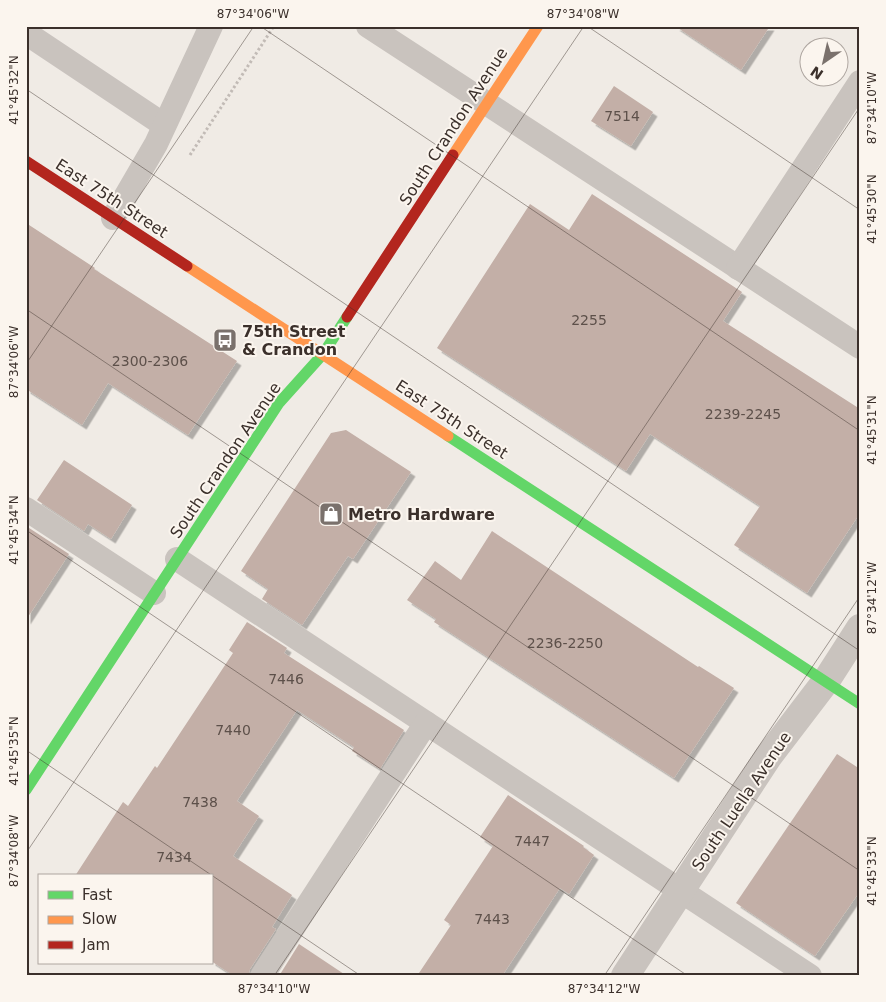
<svg xmlns="http://www.w3.org/2000/svg" width="886" height="1002" viewBox="0 0 886 1002" font-family="'DejaVu Sans',sans-serif">
<defs>
<filter id="shadow"><feDropShadow dx="4.5" dy="4.5" stdDeviation="0" flood-color="#0004"/></filter>
</defs>
<rect width="100%" height="100%" fill="#f0ebe5"/>
<!-- building -->
<g fill="#c3afa7" filter="url(#shadow)">
<path d="M 675,26 L 770,26 L 741,70 Z"/>
<path d="M 614,86 L 653,112 L 631,146 L 591,121 Z"/>
<path d="M 592,194 L 742,292 L 723,321 L 860,409 L 860,513 L 807,593 L 734,545 L 760,506 L 650,434 L 626,471 L 437,348 L 530,204 L 569,230 Z"/>
<path d="M 26,223 L 95,268 L 94,269 L 237,361 L 188,435 L 108,383 L 82,425 L 26,389 Z"/>
<path d="M 346,430 L 411,472 L 353,559 L 348,556 L 302,625 L 262,599 L 268,589 L 241,571 L 331,433 Z"/>
<path d="M 64,460 L 132,505 L 111,539 L 88,524 L 84,531 L 37,500 Z"/>
<path d="M 26,526 L 69,554 L 26,620 Z"/>
<path d="M 492,531 L 698,667 L 699,666 L 734,688 L 674,778 L 434,622 L 436,619 L 407,600 L 435,561 L 461,580 Z"/>
<path d="M 247,622 L 287,648 L 284,653 L 404,730 L 380,769 L 352,751 L 354,747 L 297,710 L 237,801 L 259,816 L 233,856 L 292,895 L 272,927 L 276,929 L 250,969 L 248,976 L 234,976 L 211,961 L 211,876 L 75,876 L 123,802 L 128,806 L 155,766 L 157,768 L 233,653 L 229,650 Z"/>
<path d="M 837,754 L 860,769 L 860,891 L 815,956 L 736,903 Z"/>
<path d="M 508,795 L 584,846 L 583,847 L 594,855 L 569,894 L 560,888 L 502,976 L 417,976 L 451,925 L 444,920 L 493,846 L 480,837 Z"/>
<path d="M 299,944 L 347,976 L 279,976 Z"/>
</g>
<g fill="none" stroke-linecap="round" stroke-linejoin="round">
<!-- path -->
<path stroke="#c2bbb6" stroke-width="3" stroke-dasharray="2.5 2.5" stroke-linecap="butt" d="M 190,155 L 274,26"/>
<!-- lane -->
<g stroke="#c9c3be" stroke-width="24">
<path d="M 368,26 L 860,347"/>
<path d="M 26,33 L 164,125"/>
<path d="M 113,218 L 156,144 L 211,26"/>
<path d="M 738,268 L 860,82"/>
<path d="M 26,509 L 154,593"/>
<path d="M 177,559 L 810,976"/>
<path d="M 262,976 L 426,723"/>
</g>
<!-- street -->
<path stroke="#c9c3be" stroke-width="28" d="M 625,976 L 768,757 L 826,681 L 860,628"/>
<!-- fast -->
<g stroke="#63d668" stroke-width="11">
<path d="M 448,436 L 860,704"/>
<path d="M 26,790 L 279,403 L 323,354 L 347,317"/>
</g>
<!-- slow -->
<g stroke="#ff974d" stroke-width="11">
<path d="M 453,155 L 538,26"/>
<path d="M 187,266 L 448,436"/>
</g>
<!-- jam -->
<g stroke="#b3261e" stroke-width="11">
<path d="M 26,161 L 187,266"/>
<path d="M 347,317 L 453,155"/>
</g>
</g>
<!-- ticks -->
<path fill="none" stroke="#3b302b" stroke-width="1" stroke-opacity="0.45" d="M 260,26 L 860,431M 587,26 L 860,210M 26,89 L 860,651M 26,309 L 860,871M 26,364 L 254,26M 26,530 L 688,976M 26,750 L 361,976M 26,853 L 584,26M 26,971 L 34,976M 274,976 L 860,107M 604,976 L 860,596"/>
<!-- icons -->
<defs>
<g id="bus-square" transform="scale(1.25)"><rect x="-9" y="-9" width="18" height="18" rx="4" fill="#7a716c" stroke="#fbf5ee"/><path d="M-5-6H5V4H4V6H2V4H-2V6H-4V4H-5ZM-3.5-4V0h7V-4ZM-3.5 1.2v1.5H-2V1.2ZM2 1.2v1.5H3.5V1.2Z" fill="#fff"/></g>
<g id="shop-square" transform="scale(1.25)"><rect x="-9" y="-9" width="18" height="18" rx="4" fill="#7a716c" stroke="#fbf5ee"/><path d="M-5-2.5h2.3a2.7 3.5 0 0 1 5.4 0H5L5.5 6h-11ZM-1.5-2.5h3a1.5 2.3 0 0 0-3 0Z" fill="#fff"/></g>
</defs>
<g fill-rule="evenodd">
<use href="#bus-square" x="225" y="340"/>
<use href="#shop-square" x="331" y="514"/>
</g>
<g text-anchor="middle" stroke-width="4" stroke-linejoin="round" paint-order="stroke">
<!-- number labels -->
<g font-size="14" fill="#5d504a">
<text x="622" y="121">7514</text>
<text x="589" y="325">2255</text>
<text x="150" y="366">2300-2306</text>
<text x="743" y="419">2239-2245</text>
<text x="565" y="648">2236-2250</text>
<text x="286" y="684">7446</text>
<text x="233" y="735">7440</text>
<text x="200" y="807">7438</text>
<text x="532" y="846">7447</text>
<text x="174" y="862">7434</text>
<text x="492" y="924">7443</text>
</g>
<!-- street labels -->
<g font-size="16" fill="#3b302b" stroke="#fbf5ee">
<text transform="translate(453 126) rotate(-57)" y="6">South Crandon Avenue</text>
<text transform="translate(112 198) rotate(33)" y="6">East 75th Street</text>
<text transform="translate(452 419) rotate(33)" y="6">East 75th Street</text>
<text transform="translate(225 460) rotate(-56)" y="6">South Crandon Avenue</text>
<text transform="translate(741 801) rotate(-56)" y="6">South Luella Avenue</text>
</g>
<!-- poi labels -->
<g font-size="16" font-weight="bold" fill="#3b302b" stroke="#fbf5ee" text-anchor="start">
<text x="242" y="337">75th Street<tspan x="242" dy="18">&amp; Crandon</tspan></text>
<text x="348" y="520">Metro Hardware</text>
</g>
</g>
<!-- border -->
<rect width="886" height="1002" fill="none" stroke="#fbf5ee" stroke-width="55"/>
<!-- legend -->
<rect x="38" y="874" width="175" height="90" fill="#fbf5ee" stroke="#aea6a0"/>
<rect x="48" y="891" width="25" height="8" fill="#63d668" stroke="#aea6a0"/>
<text x="82" y="900" font-size="15" fill="#3b302b">Fast</text>
<rect x="48" y="916" width="25" height="8" fill="#ff974d" stroke="#aea6a0"/>
<text x="82" y="924" font-size="15" fill="#3b302b">Slow</text>
<rect x="48" y="941" width="25" height="8" fill="#b3261e" stroke="#aea6a0"/>
<text x="82" y="950" font-size="15" fill="#3b302b">Jam</text>
<!-- north arrow -->
<g transform="translate(824 62) rotate(214)"><circle r="24" fill="#fbf5ee" stroke="#aea6a0"/>
<path d="M0-4L9 19L0 12L-9 19Z" fill="#7a716c"/>
<text y="-8" font-size="14" font-weight="bold" text-anchor="middle" fill="#3b302b">N</text>
</g>
<rect x="28" y="28" width="830" height="946" fill="none" stroke="#3b302b" stroke-width="2"/>
<g font-size="12" text-anchor="middle" fill="#3b302b">
<text x="253" y="18">87°34'06"W</text>
<text x="583" y="18">87°34'08"W</text>
<text transform="translate(14 90) rotate(-90)" y="4">41°45'32"N</text>
<text transform="translate(872 108) rotate(-90)" y="4">87°34'10"W</text>
<text transform="translate(872 209) rotate(-90)" y="4">41°45'30"N</text>
<text transform="translate(14 362) rotate(-90)" y="4">87°34'06"W</text>
<text transform="translate(872 430) rotate(-90)" y="4">41°45'31"N</text>
<text transform="translate(14 530) rotate(-90)" y="4">41°45'34"N</text>
<text transform="translate(872 598) rotate(-90)" y="4">87°34'12"W</text>
<text transform="translate(14 751) rotate(-90)" y="4">41°45'35"N</text>
<text transform="translate(14 851) rotate(-90)" y="4">87°34'08"W</text>
<text transform="translate(872 871) rotate(-90)" y="4">41°45'33"N</text>
<text x="274" y="993">87°34'10"W</text>
<text x="604" y="993">87°34'12"W</text>
</g>
</svg>
